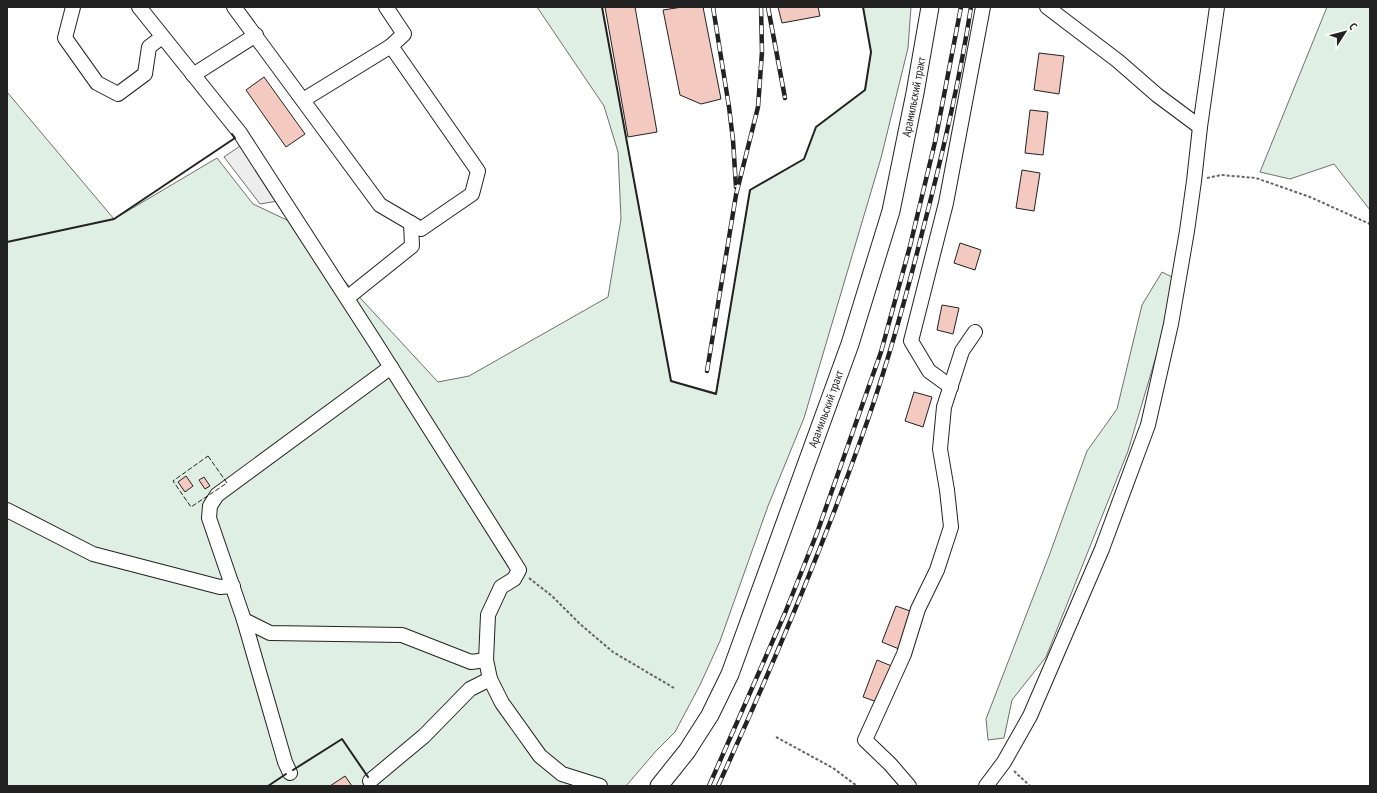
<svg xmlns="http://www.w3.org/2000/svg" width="1377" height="793" viewBox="0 0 1377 793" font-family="'PT Sans Narrow',sans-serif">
<rect width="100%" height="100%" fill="#fff"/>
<!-- green -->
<g fill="#e0efe3" stroke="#6f6f6f">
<path d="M 537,7 L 602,7 L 671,381 L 716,393 L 750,190 L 804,159 L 816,127 L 865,90 L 871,52 L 863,7 L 911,7 L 908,48 L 881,158 L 804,418 L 768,506 L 720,641 L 700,685 L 675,732 L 656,751 L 626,786 L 7,786 L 7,92 L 114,219 L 217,158 L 253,204 L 289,221 L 438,382 L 469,376 L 608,297 L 621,219 L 618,152 L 604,106 Z"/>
<path d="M 1327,7 L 1370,7 L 1370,210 L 1334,164 L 1290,179 L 1260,172 Z"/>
<path d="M 1162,272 L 1172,277 L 1165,326 L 1128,451 L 1046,657 L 1012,700 L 1004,738 L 988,740 L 986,719 L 1049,556 L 1087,451 L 1117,409 L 1142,305 Z"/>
</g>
<!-- parking -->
<path fill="#ededed" stroke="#6f6f6f" d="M 240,146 L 278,201 L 260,204 L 224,157 Z"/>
<!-- building -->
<g fill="#f3c9c0" stroke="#222">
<path d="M 605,7 L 635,7 L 657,132 L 628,137 Z"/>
<path d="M 682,7 L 703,7 L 721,99 L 701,104 L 680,95 L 663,10 Z"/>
<path d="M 778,7 L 818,7 L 820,16 L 782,23 Z"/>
<path d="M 1039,53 L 1064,56 L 1059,94 L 1034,90 Z"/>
<path d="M 264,77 L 305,134 L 286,147 L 246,90 Z"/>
<path d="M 1030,110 L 1048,112 L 1043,155 L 1025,153 Z"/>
<path d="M 1022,170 L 1040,173 L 1034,211 L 1016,208 Z"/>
<path d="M 960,243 L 981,250 L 975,270 L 954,263 Z"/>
<path d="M 942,305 L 959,308 L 953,334 L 937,330 Z"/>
<path d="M 914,392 L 932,397 L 923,427 L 905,421 Z"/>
<path d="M 186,476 L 193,486 L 185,492 L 178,482 Z"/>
<path d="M 204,477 L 210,486 L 205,489 L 199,480 Z"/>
<path d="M 896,606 L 913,612 L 899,649 L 882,642 Z"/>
<path d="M 877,660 L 894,667 L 880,703 L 863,697 Z"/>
<path d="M 345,776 L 352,786 L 330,786 Z"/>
</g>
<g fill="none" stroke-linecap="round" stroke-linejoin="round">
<!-- minor casing -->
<g stroke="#222" stroke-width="16">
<g id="minor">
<path d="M 73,7 L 65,38 L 97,83 L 118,94 L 145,74 L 149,47 L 162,37"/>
<path d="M 139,7 L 240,133 L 375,342 L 519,570 L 514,579 L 501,587 L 488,615 L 486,660 L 490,679 L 502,703 L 540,756 L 562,774 L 600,786"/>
<path d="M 234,7 L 380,205 L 421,229 L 472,194 L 478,171 L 391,46 L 404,34 L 386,7"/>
<path d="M 1047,7 L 1118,61 L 1157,95 L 1200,127"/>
<path d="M 193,75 L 256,35"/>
<path d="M 303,100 L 391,46"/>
<path d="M 347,298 L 412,246 L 411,223"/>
<path d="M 951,387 L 929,371 L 911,341 L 946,203 L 983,7"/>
<path d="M 7,510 L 93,554 L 220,587 L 233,586"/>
<path d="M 244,620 L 270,633 L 402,635 L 471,662 L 486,660"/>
<path d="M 290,773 L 285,762 L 244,620 L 209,518 L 210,506 L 217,495 L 391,367"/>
<path d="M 370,781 L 424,736 L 470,689 L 490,679"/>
<path d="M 909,786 L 890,764 L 865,740 L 904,654 L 918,609 L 937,570 L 951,527 L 947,490 L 940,449 L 944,407 L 962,351 L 975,332"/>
<path d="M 986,786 L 1004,762 L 1030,716 L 1102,549 L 1148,425 L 1171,324 L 1187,231 L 1194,181 L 1200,127 L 1217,7"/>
</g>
</g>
<!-- major casing -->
<g stroke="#222" stroke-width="19">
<path id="major" d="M 659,786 L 687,751 L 710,715 L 730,674 L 850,344 L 891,211 L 915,93 L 930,7"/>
</g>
<!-- path -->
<g stroke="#646464" stroke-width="2" stroke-dasharray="3 2" stroke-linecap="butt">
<path d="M 1207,178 L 1221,175 L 1256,178 L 1310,197 L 1370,224"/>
<path d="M 529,578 L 552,596 L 580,624 L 613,652 L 674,688"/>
<path d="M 776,737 L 833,768 L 857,786"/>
<path d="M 1014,771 L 1030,786"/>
</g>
<!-- minor -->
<use href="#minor" stroke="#fff" stroke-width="14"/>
<!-- major -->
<use href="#major" stroke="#fff" stroke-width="17"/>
<!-- rail casing -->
<g stroke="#222" stroke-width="4.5">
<g id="rail">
<path d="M 713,7 L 729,107 L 733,140 L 736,187"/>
<path d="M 768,7 L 785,98"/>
<path d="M 707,371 L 736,195 L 758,107 L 762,52 L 761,7"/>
<path d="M 709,786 L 785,613 L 817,533 L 881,352 L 910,246 L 935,142 L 961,7"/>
<path d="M 718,786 C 770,672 819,557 861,439 C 885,373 904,305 921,237 C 941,161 959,85 971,7"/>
</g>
</g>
<!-- rail -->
<use href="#rail" stroke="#fff" stroke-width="3" stroke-dasharray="9" stroke-linecap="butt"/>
<!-- fence -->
<path stroke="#222" stroke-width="1" stroke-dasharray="5 2" stroke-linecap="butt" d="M 208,456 L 227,483 L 191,507 L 173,481 Z"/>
<!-- wall -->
<g stroke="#222" stroke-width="2">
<path d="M 602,7 L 671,381 L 716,394 L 750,190 L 804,159 L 816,127 L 865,90 L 871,52 L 863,7"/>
<path d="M 7,242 L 114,219 L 235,138 L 232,134"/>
<path d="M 293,770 L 342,739 L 368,777"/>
<path d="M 268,786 L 286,774"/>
</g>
</g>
<g text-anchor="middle" stroke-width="3" stroke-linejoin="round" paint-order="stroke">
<!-- street labels -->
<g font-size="12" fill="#222" stroke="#fff">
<text transform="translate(914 97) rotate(-79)" y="4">Арамильский тракт</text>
<text transform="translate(826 409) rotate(-70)" y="4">Арамильский тракт</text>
</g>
</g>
<!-- border -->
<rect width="1377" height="793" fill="none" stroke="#222222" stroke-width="16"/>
<!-- north arrow -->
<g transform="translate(1345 32) rotate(54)" stroke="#ffffff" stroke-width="3" paint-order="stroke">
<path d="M0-3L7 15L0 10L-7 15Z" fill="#222222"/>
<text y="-6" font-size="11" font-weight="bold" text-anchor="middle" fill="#222222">С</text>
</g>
</svg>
